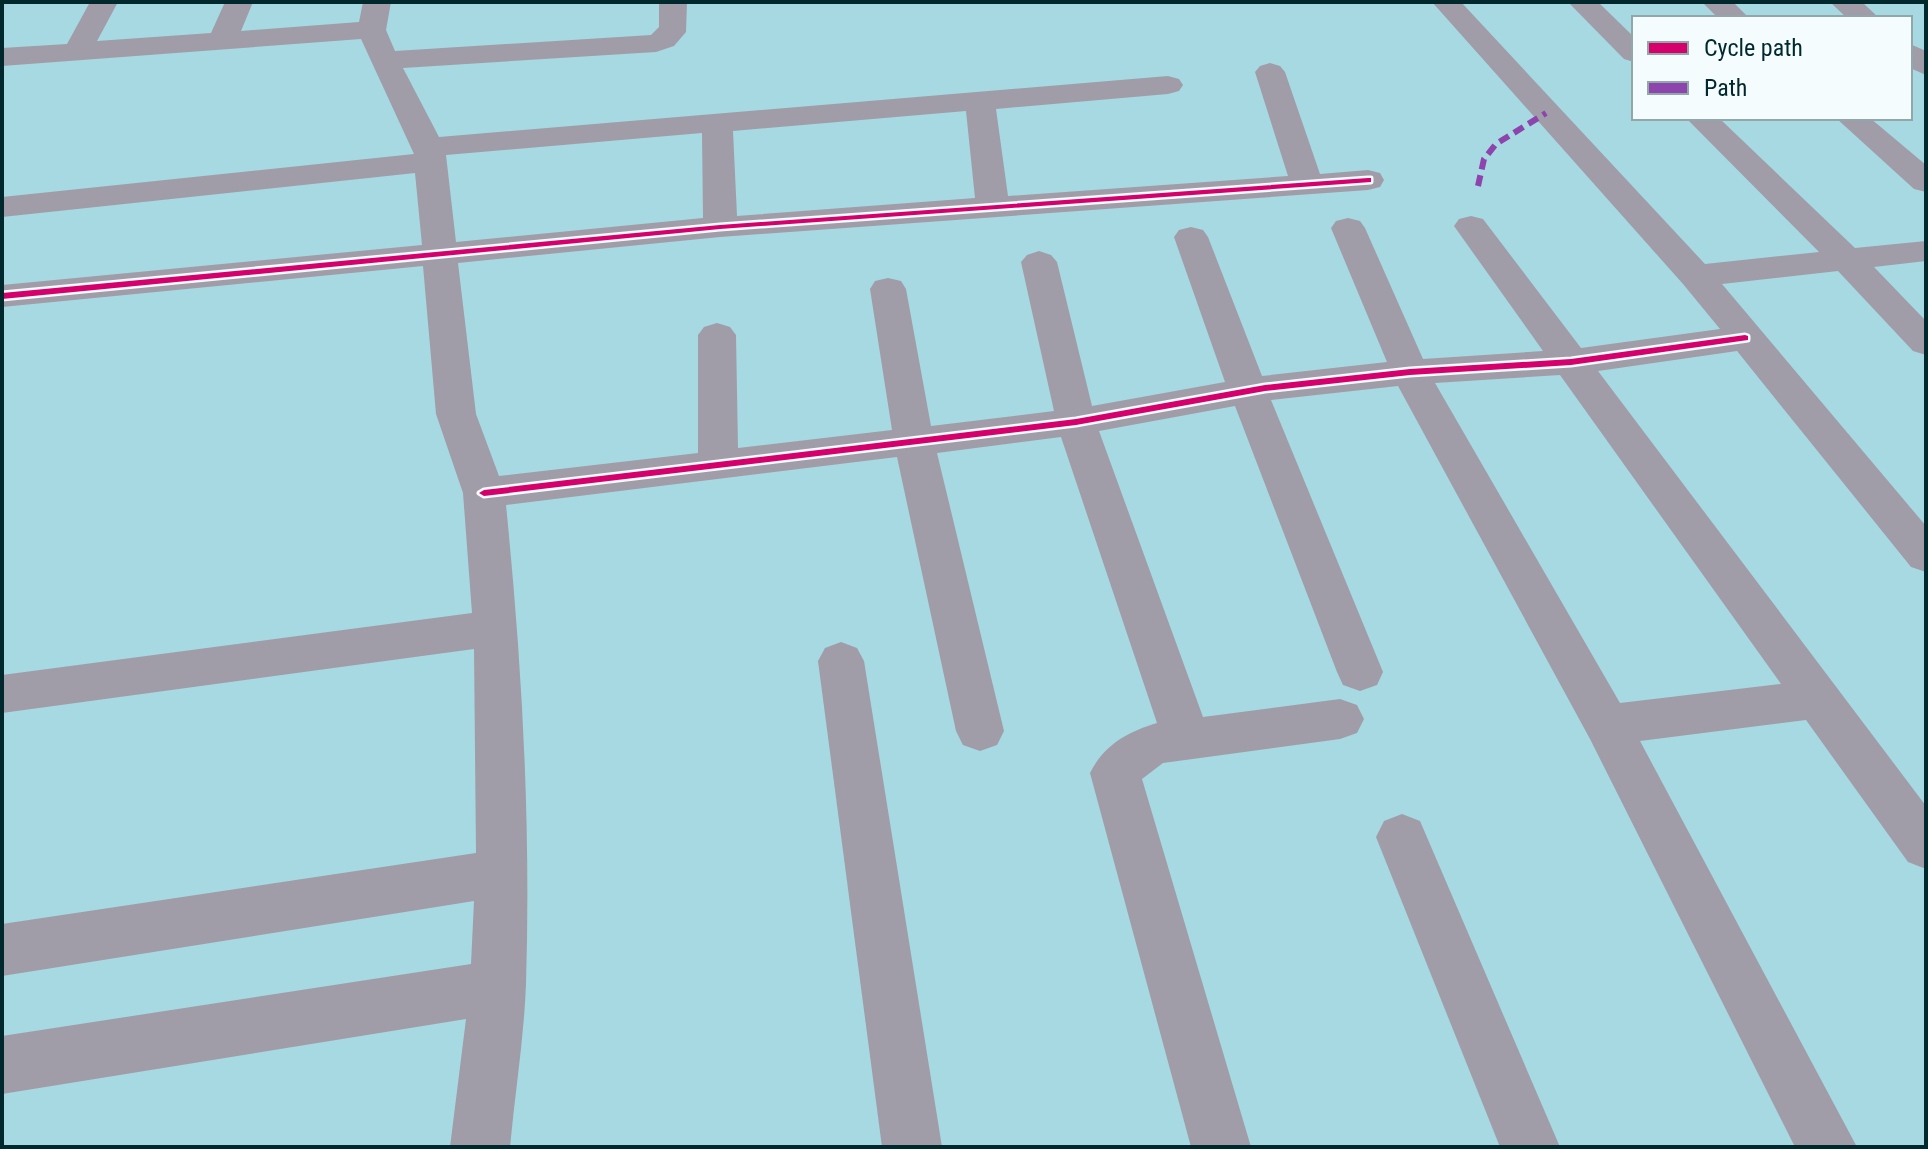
<svg xmlns="http://www.w3.org/2000/svg" width="1928" height="1149" viewBox="0 0 1928 1149" font-family="'Roboto Condensed',sans-serif">
<rect width="100%" height="100%" fill="#a6d9e2"/>
<g fill="none" stroke-linecap="round" stroke-linejoin="round">
<!-- minor -->
<g fill="#a09da8" fill-rule="evenodd">
<path d="M 90,2 L 118,2 L 97,41 L 211,33 L 225,2 L 253,2 L 241,31 L 359,22 L 363,2 L 391,2 L 386,30 L 395,51 L 651,35 L 659,27 L 659,2 L 687,2 L 686,32 L 674,46 L 656,52 L 403,68 L 439,137 L 1168,76 L 1179,79 L 1183,85 L 1179,91 L 1168,94 L 996,109 L 1008,196 L 1288,176 L 1255,72 L 1260,66 L 1270,63 L 1280,66 L 1285,72 L 1320,174 L 1368,170 L 1380,173 L 1384,180 L 1380,187 L 1368,190 L 720,237 L 458,263 L 476,414 L 499,476 L 698,453 L 698,335 L 704,327 L 717,323 L 730,327 L 736,335 L 738,448 L 892,430 L 870,289 L 875,281 L 888,278 L 901,281 L 906,289 L 931,426 L 1054,411 L 1021,262 L 1027,255 L 1039,251 L 1051,255 L 1057,262 L 1092,406 L 1225,382 L 1174,237 L 1179,230 L 1191,227 L 1203,230 L 1208,237 L 1262,376 L 1387,362 L 1331,228 L 1336,221 L 1348,218 L 1360,221 L 1365,228 L 1423,359 L 1543,351 L 1454,226 L 1459,219 L 1471,216 L 1483,219 L 1581,348 L 1720,329 L 1683,284 L 1432,2 L 1461,2 L 1705,264 L 1819,252 L 1686,118 L 1719,118 L 1855,248 L 1926,241 L 1926,261 L 1874,267 L 1926,321 L 1926,355 L 1913,351 L 1838,271 L 1722,284 L 1926,526 L 1926,572 L 1911,567 L 1737,351 L 1598,371 L 1926,806 L 1926,869 L 1908,862 L 1806,720 L 1640,741 L 1857,1147 L 1795,1147 L 1590,739 L 1398,386 L 1271,400 L 1383,672 L 1377,685 L 1360,691 L 1343,685 L 1337,672 L 1235,406 L 1099,431 L 1203,717 L 1340,699 L 1357,705 L 1364,719 L 1357,733 L 1340,739 L 1163,763 L 1142,779 L 1251,1147 L 1191,1147 L 1090,773 C 1104,745 1127,732 1157,723 L 1061,437 L 937,453 L 1004,731 L 997,745 L 980,751 L 963,745 L 956,731 L 897,457 L 506,505 C 522,664 531,824 526,984 C 524,1038 515,1093 510,1147 L 450,1147 L 466,1019 L 2,1094 L 2,1036 L 471,964 L 474,901 L 2,976 L 2,924 L 476,853 L 474,649 L 2,713 L 2,675 L 472,613 L 463,493 L 436,414 L 423,266 L 2,307 L 2,285 L 422,245 L 415,173 L 2,217 L 2,197 L 414,154 L 361,39 L 2,66 L 2,48 L 67,44 ZM 966,111 L 975,198 L 737,216 L 733,131 ZM 702,133 L 703,218 L 456,242 L 446,155 ZM 1560,375 L 1781,684 L 1620,703 L 1435,383 Z"/>
<path d="M 1568,2 L 1598,2 L 1634,37 L 1634,62 L 1624,59 Z"/>
<path d="M 1702,2 L 1733,2 L 1749,18 L 1718,18 Z"/>
<path d="M 1830,2 L 1862,2 L 1879,18 L 1847,18 Z"/>
<path d="M 1910,44 L 1926,51 L 1926,75 L 1910,68 Z"/>
<path d="M 1836,118 L 1870,118 L 1926,165 L 1926,192 L 1914,189 Z"/>
<path d="M 841,642 L 857,648 L 864,661 L 942,1147 L 882,1147 L 818,661 L 825,648 Z"/>
<path d="M 1402,814 L 1420,821 L 1560,1147 L 1500,1147 L 1376,837 L 1384,821 Z"/>
</g>
<!-- quiet -->
<path stroke="#8e44ad" stroke-width="6" stroke-dasharray="11 6" stroke-linecap="butt" d="M 1478,186 L 1484,159 L 1496,144 L 1546,113"/>
<!-- cycleway casing -->
<g stroke="#f4fcfe" stroke-width="5">
<g id="cycleway">
<path d="M 1368,178 L 1371,178 L 1371,182 L 720,229 L 2,299 L 2,293 L 720,225 Z"/>
<path d="M 1745,335 L 1748,336 L 1748,340 L 1571,365 L 1410,375 L 1265,391 L 1076,425 L 484,496 L 479,493 L 484,490 L 1076,419 L 1265,385 L 1410,369 L 1571,359 Z"/>
</g>
</g>
<!-- cycleway -->
<use href="#cycleway" fill="#d6006c" fill-rule="evenodd"/>
</g>
<!-- border -->
<rect width="1928" height="1149" fill="none" stroke="#00282d" stroke-width="8"/>
<!-- legend -->
<rect x="1632" y="16" width="280" height="104" fill="#f4fcfe" stroke="#92a7aa" stroke-width="2"/>
<rect x="1648" y="42" width="40" height="12" fill="#d6006c" stroke="#92a7aa" stroke-width="2"/>
<text x="1704" y="56" font-size="24" fill="#00282d">Cycle path</text>
<rect x="1648" y="82" width="40" height="12" fill="#8e44ad" stroke="#92a7aa" stroke-width="2"/>
<text x="1704" y="96" font-size="24" fill="#00282d">Path</text>
</svg>
